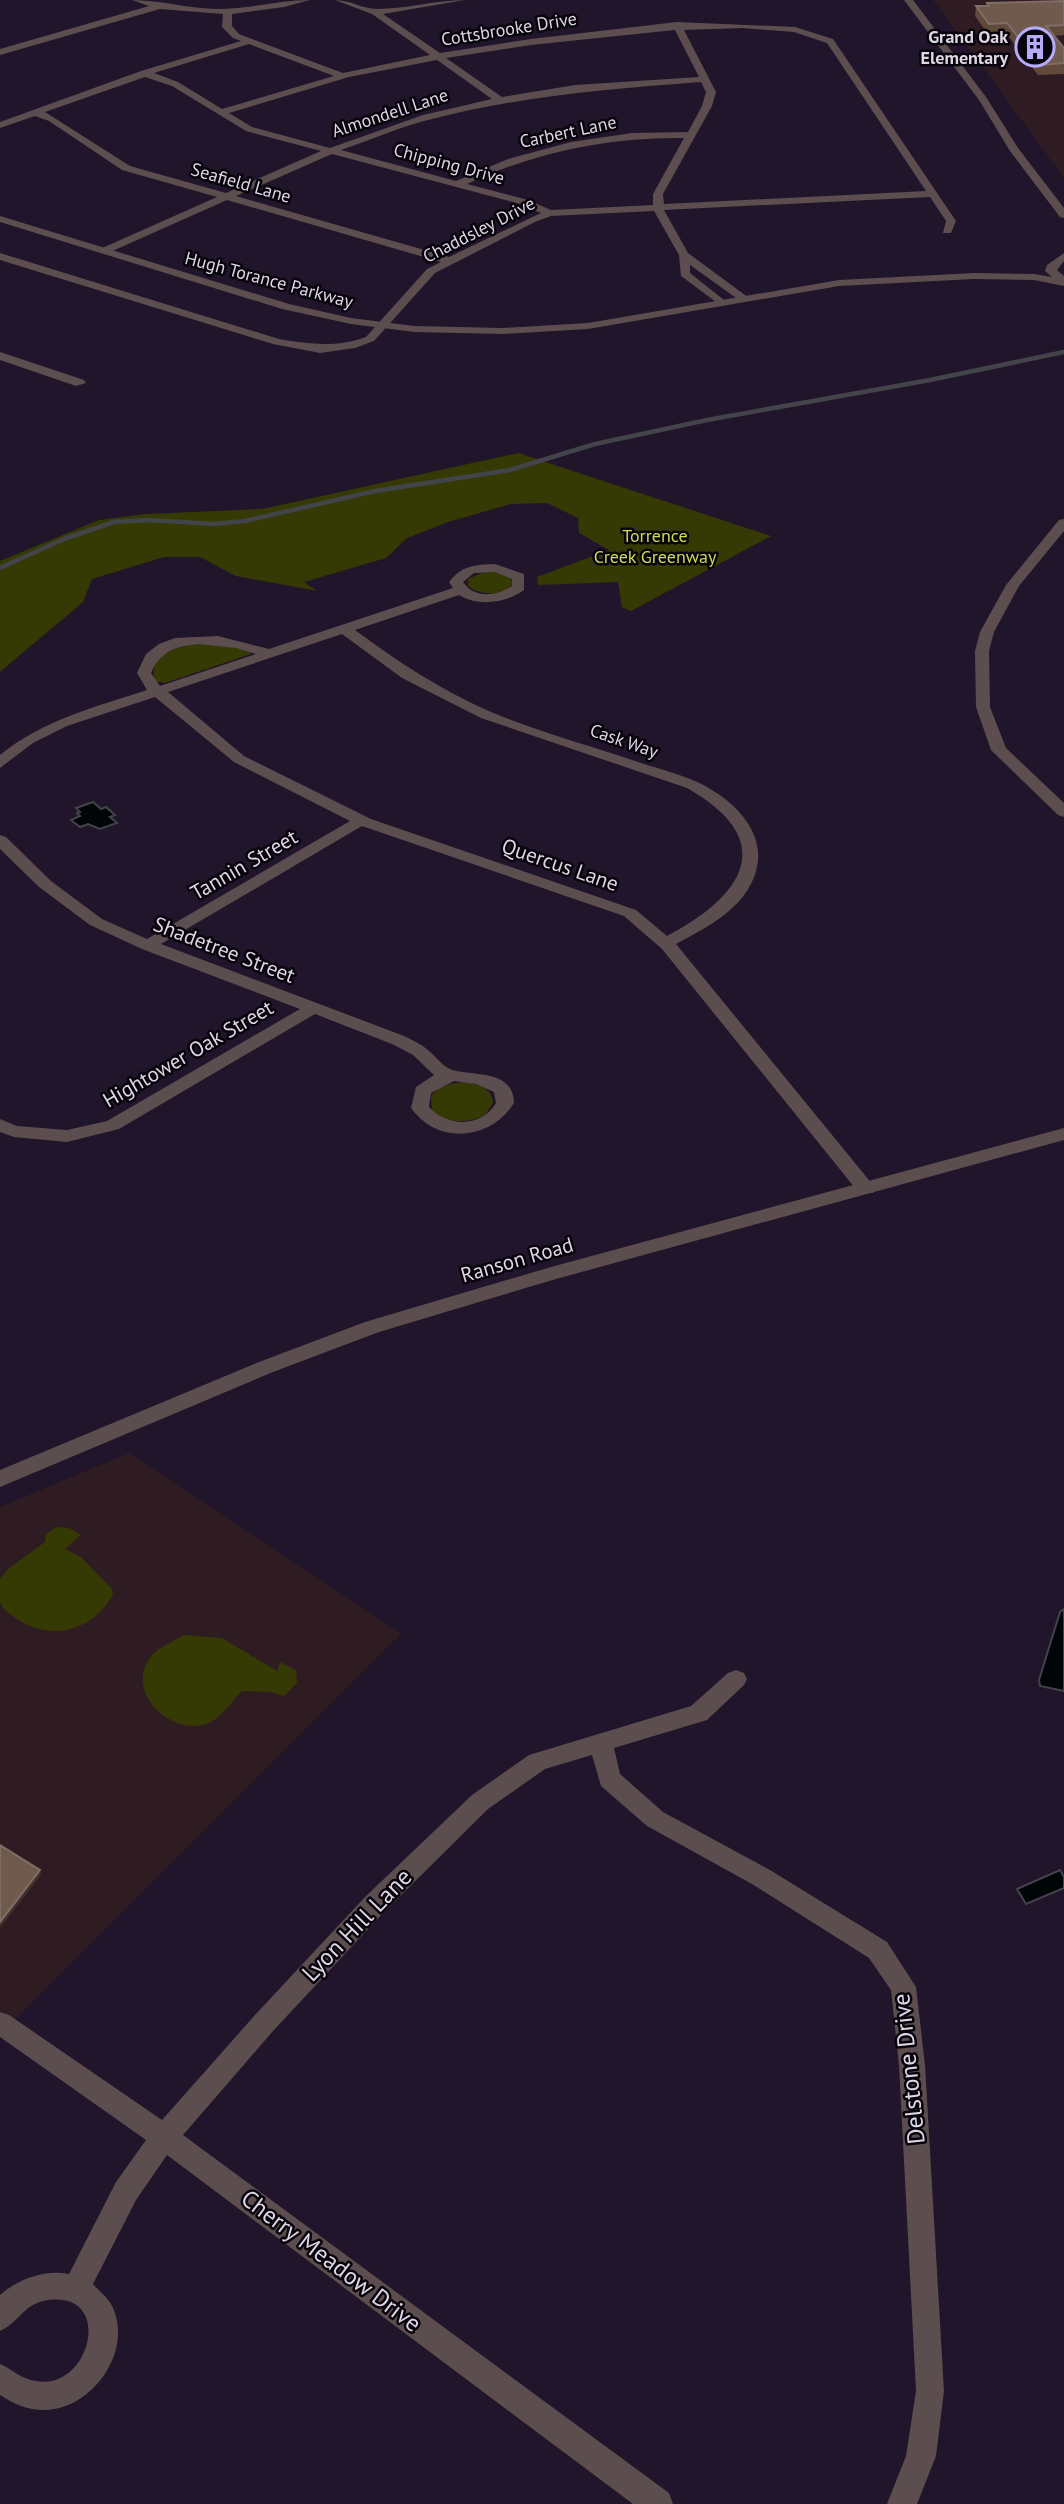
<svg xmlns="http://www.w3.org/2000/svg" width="1064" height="2504" viewBox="0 0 1064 2504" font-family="'PT Sans',sans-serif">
<rect width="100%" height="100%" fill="#20152a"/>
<!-- education -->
<g fill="#2e1c22">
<path d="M 933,0 L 1064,0 L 1064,178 Z"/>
<path d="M 129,1453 L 401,1634 L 0,2034 L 0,1507 Z"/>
</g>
<!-- green -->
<g fill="#353904">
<path d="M 518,453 L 771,536 L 631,611 L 622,607 L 618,582 L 538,585 L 537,577 L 609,550 L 579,533 L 578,518 L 547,503 L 511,504 L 448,522 L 407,538 L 386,558 L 304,582 L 317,591 L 236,576 L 200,557 L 164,557 L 92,579 L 83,602 L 0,672 L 0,561 L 99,520 L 145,514 L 262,509 Z"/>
<path d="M 484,572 L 499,572 L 510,577 L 513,584 C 501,596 481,596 468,586 L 468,579 Z"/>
<path d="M 204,643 L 249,650 L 251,654 L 165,683 L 155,681 C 146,653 183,645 204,643 Z"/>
<path d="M 465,1082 C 478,1084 492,1088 493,1103 L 485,1115 C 467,1124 448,1124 432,1110 L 431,1096 C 440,1085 451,1083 465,1082 Z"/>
<path d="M 56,1527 L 69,1528 L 81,1535 L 65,1549 L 81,1557 L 112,1589 L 113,1594 C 94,1630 53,1642 19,1620 C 12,1616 2,1610 0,1601 C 0,1595 0,1586 0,1579 L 8,1569 L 45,1542 L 46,1534 Z"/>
<path d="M 184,1635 L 222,1638 L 277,1671 L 280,1662 L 296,1670 L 297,1683 L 284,1696 L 271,1692 L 242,1691 C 233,1700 222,1716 211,1722 C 175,1740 121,1693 152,1655 C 159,1647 175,1641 184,1635 Z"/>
</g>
<!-- water -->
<g fill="#000508" stroke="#42444a" stroke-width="2">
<path d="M 93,802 L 101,809 L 106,807 L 115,815 L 110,817 L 117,823 L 100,829 L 88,824 L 80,827 L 71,820 L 80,816 L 77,813 L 80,812 L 76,808 Z"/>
<path d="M 1064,1609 L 1064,1691 L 1040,1686 L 1039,1680 L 1060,1612 Z"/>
<path d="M 1060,1870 L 1064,1877 L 1064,1888 L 1026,1904 L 1017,1889 Z"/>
</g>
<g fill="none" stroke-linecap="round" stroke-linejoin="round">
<!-- stream -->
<path stroke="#42444a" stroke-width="4.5" d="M 0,568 L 64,539 L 114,522 L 149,520 L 214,524 L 245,521 L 375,491 L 510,470 L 595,444 L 707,420 L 930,380 L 1064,352"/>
<!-- minor -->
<g fill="#5c4d4e" fill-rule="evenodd">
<path d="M 132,0 C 161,0 189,9 218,9 C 249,9 279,0 310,0 L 284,7 L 232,14 L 232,26 L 239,34 L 343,73 L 430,55 L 372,14 L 335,0 C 350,0 363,9 377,9 C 407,9 436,0 465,0 L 383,14 L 440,53 L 531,39 L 677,22 L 795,27 L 833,39 L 956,221 L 951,233 L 943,233 L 946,221 L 930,197 L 664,210 L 688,253 L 749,298 L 739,300 L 690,265 L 690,273 L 724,300 L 726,302 L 720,305 L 681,276 L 679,255 L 654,211 L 551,216 L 535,222 L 435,273 L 374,341 L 355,348 L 320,353 L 273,344 L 0,260 L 0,253 L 279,339 C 309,344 336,348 366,337 L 427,269 L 441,262 L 227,200 L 108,253 L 100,253 L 100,249 L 217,197 L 122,170 L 49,121 L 35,116 L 0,128 L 0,122 L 141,71 L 241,41 L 233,38 L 222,27 L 223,14 L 160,9 L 0,55 L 0,49 L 149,6 ZM 742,28 L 794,32 L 827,43 L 926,191 L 664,204 L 663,194 L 712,106 L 716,92 L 684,30 ZM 675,30 L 699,77 L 575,85 L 502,97 L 446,58 L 531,45 ZM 249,44 L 334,76 L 222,109 L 178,82 L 154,73 ZM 437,60 L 492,99 L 423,115 L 330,148 L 252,127 L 229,113 L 349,77 ZM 145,77 L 172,86 L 246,131 L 321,151 L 226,193 L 130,166 L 45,112 ZM 701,82 L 706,92 L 702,106 L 688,132 L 632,133 L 571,142 L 508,159 L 456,181 L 341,150 C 371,140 401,126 432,119 C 522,96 609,89 701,82 ZM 684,138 L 653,194 L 653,205 L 551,210 L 528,200 L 467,184 C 535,152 609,137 684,138 ZM 332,154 L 520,204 L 541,213 L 449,257 L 236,196 Z"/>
<path d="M 0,352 L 84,380 L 86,383 L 76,386 L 0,360 Z"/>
<path d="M 1064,519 L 1064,531 L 1019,586 L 994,632 L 989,651 L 990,707 L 1006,748 L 1064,803 L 1064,817 L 1058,815 L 991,750 L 976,707 L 975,651 L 980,632 L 1006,585 L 1059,520 Z"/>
<path d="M 495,564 L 524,574 L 524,590 C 506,603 479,607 459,595 L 355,630 C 398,662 441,690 491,712 C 541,733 595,747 647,765 C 670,772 695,778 715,792 C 738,806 761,832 758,861 C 753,904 710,926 676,944 L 873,1185 L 875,1189 L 873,1193 L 859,1193 L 662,949 L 624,916 L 362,826 L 161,944 L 404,1036 C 412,1040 421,1044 428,1050 C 434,1055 441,1064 448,1068 C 466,1078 513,1066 514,1103 C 491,1141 437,1145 411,1108 L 416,1087 L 434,1075 L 413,1055 L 392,1044 L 315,1014 L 119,1129 L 67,1142 L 14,1137 L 0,1132 L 0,1119 L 17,1126 L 67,1130 L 107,1121 L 300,1009 L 142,949 L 90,925 L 39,887 L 0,849 L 0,835 L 6,837 L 51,881 L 102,919 L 147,939 L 350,821 L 234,762 L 155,697 L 67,726 L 33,743 L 0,768 L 0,755 C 43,720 95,707 147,690 L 137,673 L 146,654 L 159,644 L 175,638 L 218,636 L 269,649 L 453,588 L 449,582 C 462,565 475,565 495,564 ZM 495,572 L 512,579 L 512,586 C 497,596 474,599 463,582 L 474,573 ZM 342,634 L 402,678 L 481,718 L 687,788 C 780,841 744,895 667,936 L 636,910 L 371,819 L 244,756 L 168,692 ZM 199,644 L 236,648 L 256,654 L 160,686 L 151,673 C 161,651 176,646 199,644 ZM 454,1081 L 476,1084 L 494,1092 L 496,1103 C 481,1128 448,1127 429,1107 L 431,1093 Z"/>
<path d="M 736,1670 L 744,1673 L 747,1679 L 744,1685 L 707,1720 L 614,1748 L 620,1774 L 663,1812 L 770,1870 L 887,1942 L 916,1987 L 925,2065 L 944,2391 L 936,2456 L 917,2504 L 887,2504 L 906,2456 L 916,2391 L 899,2065 L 891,1990 L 869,1958 L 752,1884 L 647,1826 L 601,1786 L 592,1755 L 545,1769 L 488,1809 L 383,1913 L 273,2031 L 183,2135 L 669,2493 L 673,2504 L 633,2504 L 167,2155 L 136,2200 L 93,2284 C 99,2291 107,2297 111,2304 C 135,2348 94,2409 45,2410 C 27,2410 14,2404 0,2395 L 0,2364 C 10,2368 18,2376 28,2379 C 90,2401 119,2285 43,2301 C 24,2305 17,2324 0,2331 L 0,2295 C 18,2279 45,2269 69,2274 L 116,2182 L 146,2140 L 0,2037 L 0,2012 L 9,2015 L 162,2120 L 255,2015 L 365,1897 L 472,1795 L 529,1755 L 691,1706 L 728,1673 Z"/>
</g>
<!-- tertiary -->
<g fill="#5c4d4e" fill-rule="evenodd">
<path d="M 904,0 L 913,0 L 986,97 L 1018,148 L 1064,208 L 1064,218 L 1060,217 L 1010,151 L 979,100 Z"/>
<path d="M 0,216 L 289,304 L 351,318 L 414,326 L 503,328 L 588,323 L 839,280 L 974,273 L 1034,274 L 1052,277 L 1045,271 L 1047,265 L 1064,253 L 1064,261 L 1057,270 L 1064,276 L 1064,286 L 1034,280 L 974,279 L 839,286 L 588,329 L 503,334 L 414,332 L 351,324 L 282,309 L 0,222 Z"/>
<path d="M 1064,1128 L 1064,1140 L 556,1279 L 379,1332 L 273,1372 L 0,1487 L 0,1470 L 259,1362 L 365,1322 L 551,1267 Z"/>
</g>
</g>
<!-- wall -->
<path fill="#614a3b" d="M 1064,1 L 1064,35 L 1054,36 L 1064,48 L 1064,74 L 1038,75 L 1006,33 L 988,34 L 975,16 L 976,6 L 987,6 L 987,3 Z"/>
<!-- shaded-wall -->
<path fill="#422f2c" d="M 40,1870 L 41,1875 L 0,1928 L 0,1922 Z"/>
<!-- building -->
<g fill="#6f5a4d" stroke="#806d65" stroke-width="2">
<path d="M 1064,1 L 1064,25 L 1046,26 L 1064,48 L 1064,63 L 1040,65 L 1007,23 L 989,24 L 976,6 L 989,6 L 987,3 Z"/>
<path d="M 0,1845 L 40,1870 L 0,1922 Z"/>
</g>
<!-- icons -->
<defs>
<g id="building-ring" transform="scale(2.0125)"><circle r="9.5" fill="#08040c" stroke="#b4acf9" stroke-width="1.5"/><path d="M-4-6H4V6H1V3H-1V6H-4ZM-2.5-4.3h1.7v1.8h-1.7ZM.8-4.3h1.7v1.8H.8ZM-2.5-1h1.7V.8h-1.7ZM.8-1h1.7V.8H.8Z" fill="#b4acf9"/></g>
</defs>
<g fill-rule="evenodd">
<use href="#building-ring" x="1035" y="47"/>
</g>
<g text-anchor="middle" stroke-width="5" stroke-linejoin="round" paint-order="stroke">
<!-- far-street labels -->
<g font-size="18" fill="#ddd6e5" stroke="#08040c">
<text transform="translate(509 29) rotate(-9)" y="6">Cottsbrooke Drive</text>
<text transform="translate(390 113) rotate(-18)" y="6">Almondell Lane</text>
<text transform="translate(568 132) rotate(-12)" y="6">Carbert Lane</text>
<text transform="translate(449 164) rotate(15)" y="6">Chipping Drive</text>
<text transform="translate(241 183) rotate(16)" y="6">Seafield Lane</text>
<text transform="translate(479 230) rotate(-27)" y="6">Chaddsley Drive</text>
<text transform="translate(269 280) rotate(15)" y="6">Hugh Torance Parkway</text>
<text transform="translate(624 741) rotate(19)" y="6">Cask Way</text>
</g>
<!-- far-poi labels -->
<g font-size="18" font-weight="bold" fill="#ddd6e5" stroke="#08040c" text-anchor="end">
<text x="1008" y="43">Grand Oak<tspan x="1008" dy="21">Elementary</tspan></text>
</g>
<!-- far-park labels -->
<g font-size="18" fill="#d0da56" stroke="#08040c">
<text x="655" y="542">Torrence<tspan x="655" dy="21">Creek Greenway</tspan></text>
</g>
<!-- street labels -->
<g font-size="21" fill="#ddd6e5" stroke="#08040c">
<text transform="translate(244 865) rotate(-30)" y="7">Tannin Street</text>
<text transform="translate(560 865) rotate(19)" y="7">Quercus Lane</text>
<text transform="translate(224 950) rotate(21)" y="7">Shadetree Street</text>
<text transform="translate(188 1054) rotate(-30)" y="7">Hightower Oak Street</text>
<text transform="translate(517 1260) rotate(-16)" y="7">Ranson Road</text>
</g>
<!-- near-street labels -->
<g font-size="24" fill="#ddd6e5" stroke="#08040c">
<text transform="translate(357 1925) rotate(-46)" y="8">Lyon Hill Lane</text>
<text transform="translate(909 2069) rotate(-96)" y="8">Delstone Drive</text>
<text transform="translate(331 2261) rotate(37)" y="8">Cherry Meadow Drive</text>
</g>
</g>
</svg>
